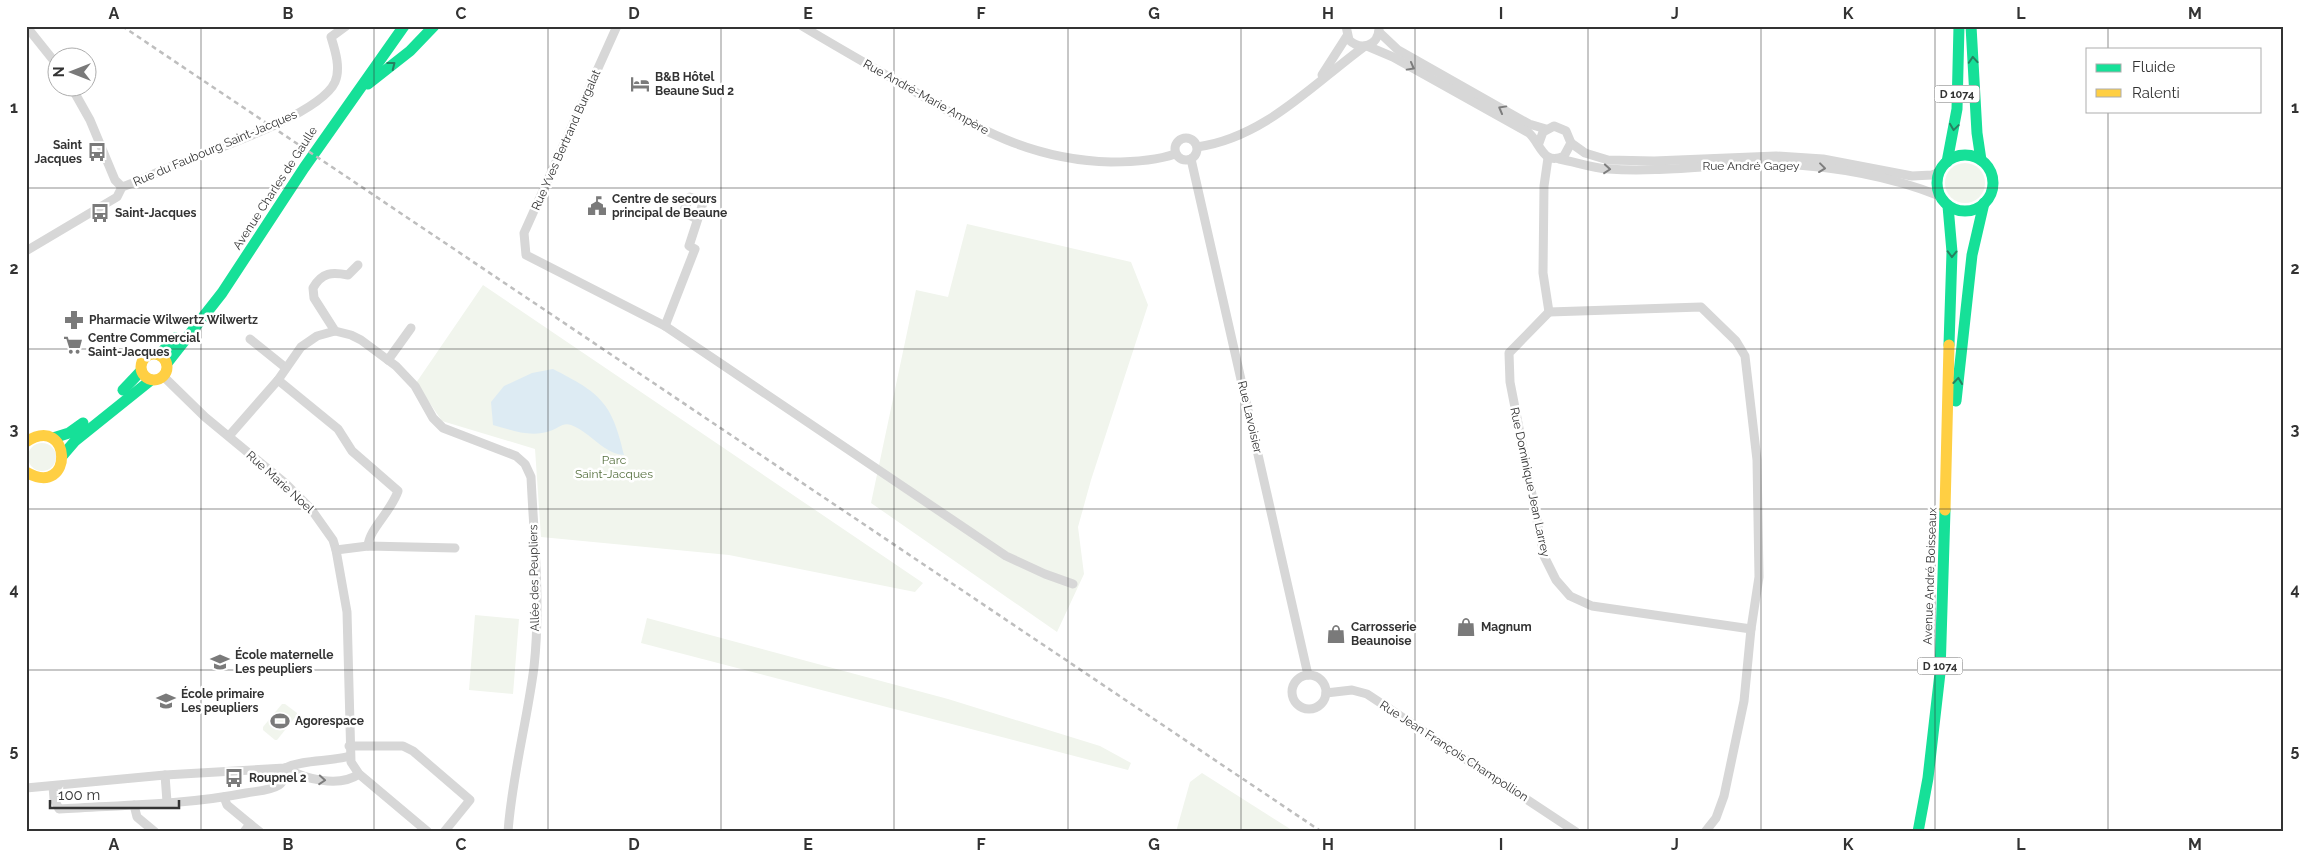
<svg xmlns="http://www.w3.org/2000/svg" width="2309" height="858" viewBox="0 0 2309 858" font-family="Raleway,sans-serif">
<rect width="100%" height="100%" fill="#fff"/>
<!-- green -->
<g fill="#f1f5ed">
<circle cx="1965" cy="183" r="20"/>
<path d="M 967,224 L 1131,262 L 1148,305 L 1091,480 L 1078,527 L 1084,574 L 1057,632 L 871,503 L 916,290 L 948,297 Z"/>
<path d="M 483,285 L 923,583 L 915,592 L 729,555 L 541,537 L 535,449 L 442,421 L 416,383 Z"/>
<circle cx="42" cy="457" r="14"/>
<path d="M 475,615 L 519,619 L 513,694 L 469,690 Z"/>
<path d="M 647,618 L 948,699 L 1100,746 L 1131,763 L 1128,770 L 641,643 Z"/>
<path d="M 282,704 L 285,704 L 297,713 L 297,715 L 277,740 L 275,740 L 263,730 L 263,727 Z"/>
<path d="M 1202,773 L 1295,832 L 1176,832 L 1190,782 Z"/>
</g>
<!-- water -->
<path fill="#ddebf3" d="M 553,369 C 600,393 612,402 624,455 C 604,454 590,432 571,425 C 563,422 557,429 550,431 C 530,438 512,430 493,425 L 491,402 L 504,386 L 532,373 Z"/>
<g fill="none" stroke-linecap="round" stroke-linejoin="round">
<!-- street -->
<g stroke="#d7d7d7" stroke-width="9">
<path d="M 26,26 L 58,66"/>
<path d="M 617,26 L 524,233 L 526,255 L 665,326 L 1006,556 L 1045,574 L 1073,584"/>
<path d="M 802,26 C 837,47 872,67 907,87 C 975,127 1029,160 1111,162 C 1132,162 1155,161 1175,154"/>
<path d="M 1346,26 L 1349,40 C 1361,51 1378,46 1379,29"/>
<path d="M 1379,32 L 1398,50 L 1529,124 L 1546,129"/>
<path d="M 1367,46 L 1393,57 L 1529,133 C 1541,144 1543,166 1564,156 L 1571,143 L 1566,131 L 1554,126 L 1543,132 L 1539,143"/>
<path d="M 1322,75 L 1347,36"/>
<path d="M 72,88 L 90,120 L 115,180 L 122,187"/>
<circle cx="1186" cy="149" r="11"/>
<path d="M 1571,143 L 1585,153 L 1608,160 L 1654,161 L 1776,156 L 1823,159 L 1912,176 L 1932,175 L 1940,172"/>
<path d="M 1197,147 C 1264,138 1313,84 1365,46"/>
<path d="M 1548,158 L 1544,186 L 1543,273 L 1549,312"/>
<path d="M 1191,159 L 1308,675"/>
<path d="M 1559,159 C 1576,162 1591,168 1608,169 C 1664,173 1720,163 1776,164 C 1831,166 1889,176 1940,196"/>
<path d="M 26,251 L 117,197 L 122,187 C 140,181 157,172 175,165 C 210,151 320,115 335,82 C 341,68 335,50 331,37 L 346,26"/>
<path d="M 1549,312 L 1701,307 L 1736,341 L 1745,356 L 1757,460 L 1759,577 L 1751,629 L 1744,701 L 1724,796 L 1716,818 L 1705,832"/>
<path d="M 1549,312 L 1509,353 L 1510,382 L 1544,556 L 1556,580 L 1570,596 L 1592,606 L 1751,629"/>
<path d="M 665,326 L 695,249 L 689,246 L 703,203 L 690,197 L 683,212 L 697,219"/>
<path d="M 335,331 L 314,298 L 313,288 C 322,272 332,272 348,275 L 358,265"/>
<path d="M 250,339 L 286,368"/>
<path d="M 388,360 L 411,328"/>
<path d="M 163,376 L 205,417 L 285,483 L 311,509 L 333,540 L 336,550 L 347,612 L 351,762 L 359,774 L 428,832"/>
<path d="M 278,380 L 338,429 L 352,451 L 398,491 C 391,512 369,529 368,546"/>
<path d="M 229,436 L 278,380 L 301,347 L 317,336 L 335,331 L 351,335 L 361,340 L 396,366 L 415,386 L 433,418 L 443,428 L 516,456 L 525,464 L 531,477 C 534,540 541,604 534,667 C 527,722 512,776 508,832"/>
<path d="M 336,550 L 368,546 L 455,548"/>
<circle cx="1309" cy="692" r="17"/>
<path d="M 1326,693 L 1352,690 L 1367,694 L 1576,832"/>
<path d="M 349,746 L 403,746 L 413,751 L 470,800 L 444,832"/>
<path d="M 285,768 C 305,779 339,788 359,774"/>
<path d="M 165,775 L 167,802"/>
<path d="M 53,786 L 54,799 L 59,809 C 121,805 185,805 246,793 C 256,791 270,791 279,785 C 285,781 285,774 285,768"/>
<path d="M 26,788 L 165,775 L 285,768 C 305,759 329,762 350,756"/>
<path d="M 224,797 L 227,805 L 250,824 L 244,832"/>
<path d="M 134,805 L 137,817 L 155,832"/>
<path d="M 250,824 L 260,832"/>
</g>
<!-- fast -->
<g stroke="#16e098" stroke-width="11">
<path d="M 1971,26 L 1977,133 L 1981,160"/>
<path d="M 368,84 L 410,51 L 434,26"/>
<circle cx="1965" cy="183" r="28"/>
<path d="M 1947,162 L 1957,109 L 1959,26"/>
<path d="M 1948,206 L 1952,252 L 1949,345"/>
<path d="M 159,355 L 175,338"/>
<path d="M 167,363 L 222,293 L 304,168 L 404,26"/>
<path d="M 123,390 L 141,371"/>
<path d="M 1956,401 L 1972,255 L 1984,203"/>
<path d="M 53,438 L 69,433 L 83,423"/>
<path d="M 63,455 L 75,441 L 151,380"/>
<path d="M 1918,832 L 1928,778 L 1940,673 L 1945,510"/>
</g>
<!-- slow -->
<g stroke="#ffcf43" stroke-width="11">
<circle cx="154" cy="367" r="13"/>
<path d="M 26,442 C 72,412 75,500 26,472"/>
<path d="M 1945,510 L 1949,345"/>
</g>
<!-- rail -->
<path stroke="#bebebe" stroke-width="2.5" stroke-dasharray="5 4" stroke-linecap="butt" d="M 122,26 L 1322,832"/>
</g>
<!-- one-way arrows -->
<defs><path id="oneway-chevron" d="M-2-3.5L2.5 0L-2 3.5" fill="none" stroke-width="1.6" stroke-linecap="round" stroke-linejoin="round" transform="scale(1.25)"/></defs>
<g stroke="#268160">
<use href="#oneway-chevron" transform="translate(1973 60) rotate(-94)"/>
<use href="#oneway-chevron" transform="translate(392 65) rotate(-38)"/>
<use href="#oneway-chevron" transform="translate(1954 127) rotate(98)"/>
<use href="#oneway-chevron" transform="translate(1952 254) rotate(91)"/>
<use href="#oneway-chevron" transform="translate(1958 381) rotate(-84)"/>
</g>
<g stroke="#7d7d7d">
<use href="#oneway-chevron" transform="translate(1411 67) rotate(29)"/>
<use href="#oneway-chevron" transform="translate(1502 109) rotate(-151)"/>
<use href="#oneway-chevron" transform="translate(1822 168) rotate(7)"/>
<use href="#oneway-chevron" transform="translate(1607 169) rotate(5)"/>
<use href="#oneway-chevron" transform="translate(322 780) rotate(4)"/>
</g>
<!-- grid -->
<path fill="none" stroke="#333" stroke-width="1" stroke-opacity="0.55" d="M 201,26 L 201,832M 374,26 L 374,832M 548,26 L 548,832M 721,26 L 721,832M 894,26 L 894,832M 1068,26 L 1068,832M 1241,26 L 1241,832M 1415,26 L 1415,832M 1588,26 L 1588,832M 1761,26 L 1761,832M 1935,26 L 1935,832M 2108,26 L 2108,49M 2108,111 L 2108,832M 26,188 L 2283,188M 26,349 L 2283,349M 26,509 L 2283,509M 26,670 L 2283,670"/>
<!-- icons -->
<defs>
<g id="hotel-bare" transform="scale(1.5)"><path d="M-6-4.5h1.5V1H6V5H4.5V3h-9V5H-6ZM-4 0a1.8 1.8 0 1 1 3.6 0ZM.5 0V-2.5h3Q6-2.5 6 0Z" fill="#7a7a7a" stroke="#fff" stroke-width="2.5" paint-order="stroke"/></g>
<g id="bus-bare" transform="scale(1.5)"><path d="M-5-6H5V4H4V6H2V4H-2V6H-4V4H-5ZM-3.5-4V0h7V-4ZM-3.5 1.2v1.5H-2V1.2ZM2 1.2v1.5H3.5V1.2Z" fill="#7a7a7a" stroke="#fff" stroke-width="2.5" paint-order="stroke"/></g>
<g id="civic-bare" transform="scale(1.5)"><path d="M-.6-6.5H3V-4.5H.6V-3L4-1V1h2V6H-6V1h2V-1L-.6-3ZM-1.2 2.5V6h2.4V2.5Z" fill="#7a7a7a" stroke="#fff" stroke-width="2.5" paint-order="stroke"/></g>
<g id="pharmacy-bare" transform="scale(1.5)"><path d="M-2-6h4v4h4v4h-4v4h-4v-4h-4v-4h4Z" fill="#7a7a7a" stroke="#fff" stroke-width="2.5" paint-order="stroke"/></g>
<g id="supermarket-bare" transform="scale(1.5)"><path d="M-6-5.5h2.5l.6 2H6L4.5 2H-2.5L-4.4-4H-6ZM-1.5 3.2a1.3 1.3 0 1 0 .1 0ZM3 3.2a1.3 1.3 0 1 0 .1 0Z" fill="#7a7a7a" stroke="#fff" stroke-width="2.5" paint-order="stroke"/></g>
<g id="shop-bare" transform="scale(1.5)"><path d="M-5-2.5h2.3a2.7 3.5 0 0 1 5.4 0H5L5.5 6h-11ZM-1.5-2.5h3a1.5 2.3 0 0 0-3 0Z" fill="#7a7a7a" stroke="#fff" stroke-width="2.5" paint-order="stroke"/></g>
<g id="school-bare" transform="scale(1.5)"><path d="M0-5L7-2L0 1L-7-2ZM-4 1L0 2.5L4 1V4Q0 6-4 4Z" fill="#7a7a7a" stroke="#fff" stroke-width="2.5" paint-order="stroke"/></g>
<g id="stadium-bare" transform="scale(1.5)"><path d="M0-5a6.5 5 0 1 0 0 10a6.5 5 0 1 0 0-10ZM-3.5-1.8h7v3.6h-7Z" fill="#7a7a7a" stroke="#fff" stroke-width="2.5" paint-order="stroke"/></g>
</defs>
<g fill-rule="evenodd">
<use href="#hotel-bare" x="640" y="84"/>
<use href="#bus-bare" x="97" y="152"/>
<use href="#civic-bare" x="597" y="206"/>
<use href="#bus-bare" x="100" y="213"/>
<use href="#pharmacy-bare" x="74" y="320"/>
<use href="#supermarket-bare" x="73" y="345"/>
<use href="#shop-bare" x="1466" y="627"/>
<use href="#shop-bare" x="1336" y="634"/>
<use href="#school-bare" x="220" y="662"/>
<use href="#school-bare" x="166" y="701"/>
<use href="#stadium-bare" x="280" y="721"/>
<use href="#bus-bare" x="234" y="778"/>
</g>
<g text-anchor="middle" stroke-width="5" stroke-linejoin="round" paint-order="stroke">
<!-- shield labels -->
<g fill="#fff" stroke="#707070" stroke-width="1">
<rect x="1934.5" y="85.5" width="45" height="17" rx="4"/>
<rect x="1917.5" y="657.5" width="45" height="17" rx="4"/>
</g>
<g font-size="11" font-weight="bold" fill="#333">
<text x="1957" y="98">D 1074</text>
<text x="1940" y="670">D 1074</text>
</g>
<!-- poi labels -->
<g font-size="12" font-weight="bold" fill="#333" stroke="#fff" text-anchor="start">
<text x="655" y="81">B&amp;B Hôtel<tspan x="655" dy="14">Beaune Sud 2</tspan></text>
<text x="82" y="149" text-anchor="end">Saint<tspan x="82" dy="14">Jacques</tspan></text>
<text x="612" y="203">Centre de secours<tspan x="612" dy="14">principal de Beaune</tspan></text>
<text x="115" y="217">Saint-Jacques</text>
<text x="89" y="324">Pharmacie Wilwertz Wilwertz</text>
<text x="88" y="342">Centre Commercial<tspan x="88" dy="14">Saint-Jacques</tspan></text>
<text x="1351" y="631">Carrosserie<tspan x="1351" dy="14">Beaunoise</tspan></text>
<text x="1481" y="631">Magnum</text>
<text x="235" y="659">École maternelle<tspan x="235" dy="14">Les peupliers</tspan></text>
<text x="181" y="698">École primaire<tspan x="181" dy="14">Les peupliers</tspan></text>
<text x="295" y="725">Agorespace</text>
<text x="249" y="782">Roupnel 2</text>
</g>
<!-- street labels -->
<g font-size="12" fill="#333" stroke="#fff">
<text transform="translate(926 97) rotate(29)" y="4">Rue André-Marie Ampère</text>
<text transform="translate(566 140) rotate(-66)" y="4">Rue Yves Bertrand Burgalat</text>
<text transform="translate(215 148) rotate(-23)" y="4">Rue du Faubourg Saint-Jacques</text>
<text x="1751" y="170">Rue André Gagey</text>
<text transform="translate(275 188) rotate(-57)" y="4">Avenue Charles de Gaulle</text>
<text transform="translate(1250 417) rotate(77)" y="4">Rue Lavoisier</text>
<text transform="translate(280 482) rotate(42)" y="4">Rue Marie Noel</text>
<text transform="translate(1530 482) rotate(78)" y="4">Rue Dominique Jean Larrey</text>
<text transform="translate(1930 576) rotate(-88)" y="4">Avenue André Boisseaux</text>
<text transform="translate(534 578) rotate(-91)" y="4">Allée des Peupliers</text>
<text transform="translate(1454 751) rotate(33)" y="4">Rue Jean François Champollion</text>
</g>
<!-- park labels -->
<g font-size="12" fill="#56703f" stroke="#fff">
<text x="614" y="464">Parc<tspan x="614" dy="14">Saint-Jacques</tspan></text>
</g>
</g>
<!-- border -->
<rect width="2309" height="858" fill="none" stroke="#ffffff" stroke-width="55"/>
<!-- legend -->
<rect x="2086" y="48" width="175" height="65" fill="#ffffff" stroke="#adadad"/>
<rect x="2096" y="64" width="25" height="8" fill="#16e098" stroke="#adadad"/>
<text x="2132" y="72" font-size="15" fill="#333333">Fluide</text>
<rect x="2096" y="89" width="25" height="8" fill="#ffcf43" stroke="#adadad"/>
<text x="2132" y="98" font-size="15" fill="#333333">Ralenti</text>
<!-- north arrow -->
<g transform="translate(72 72) rotate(270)"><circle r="24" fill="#ffffff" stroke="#adadad"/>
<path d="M0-4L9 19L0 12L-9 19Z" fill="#7a7a7a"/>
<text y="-8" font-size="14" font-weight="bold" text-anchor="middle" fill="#333333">N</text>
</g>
<!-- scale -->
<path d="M50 800v8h129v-8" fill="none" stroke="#333333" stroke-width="2.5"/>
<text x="58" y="800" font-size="15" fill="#333333" stroke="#ffffff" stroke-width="4" paint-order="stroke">100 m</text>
<rect x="28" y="28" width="2254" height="802" fill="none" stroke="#333" stroke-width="2"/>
<g font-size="16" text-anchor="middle" font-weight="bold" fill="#333">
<text x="114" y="19">A</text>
<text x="288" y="19">B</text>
<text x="461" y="19">C</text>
<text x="634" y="19">D</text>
<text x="808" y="19">E</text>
<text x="981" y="19">F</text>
<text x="1154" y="19">G</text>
<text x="1328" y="19">H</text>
<text x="1501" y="19">I</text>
<text x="1675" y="19">J</text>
<text x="1848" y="19">K</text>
<text x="2021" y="19">L</text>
<text x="2195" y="19">M</text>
<text x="14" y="113">1</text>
<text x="2295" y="113">1</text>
<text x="14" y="274">2</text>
<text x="2295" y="274">2</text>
<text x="14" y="435">3</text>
<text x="2295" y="435">3</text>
<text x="14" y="595">4</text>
<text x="2295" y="595">4</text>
<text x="14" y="756">5</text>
<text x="2295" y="756">5</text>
<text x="114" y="850">A</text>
<text x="288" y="850">B</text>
<text x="461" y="850">C</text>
<text x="634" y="850">D</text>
<text x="808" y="850">E</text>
<text x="981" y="850">F</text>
<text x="1154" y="850">G</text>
<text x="1328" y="850">H</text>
<text x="1501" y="850">I</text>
<text x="1675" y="850">J</text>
<text x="1848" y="850">K</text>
<text x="2021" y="850">L</text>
<text x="2195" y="850">M</text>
</g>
</svg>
